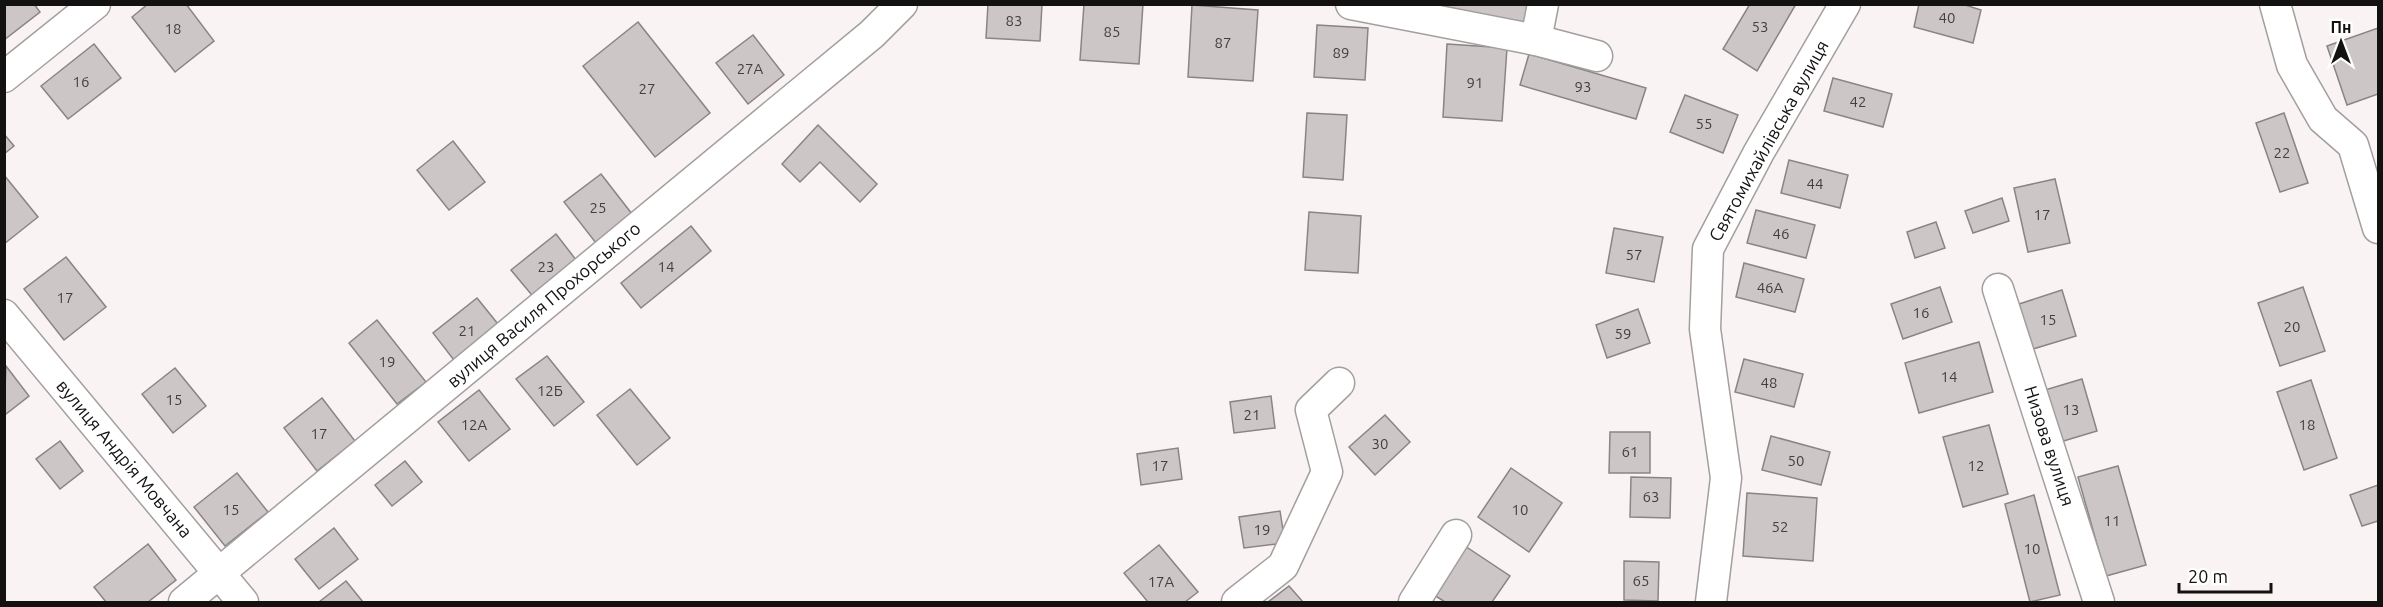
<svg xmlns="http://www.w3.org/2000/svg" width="2383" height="607" viewBox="0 0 2383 607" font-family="Ubuntu,sans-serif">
<rect width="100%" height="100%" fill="#f9f4f3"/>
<!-- building -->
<g fill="#ccc7c6" stroke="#8a8584" stroke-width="1.5">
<path d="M 4,4 L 34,4 L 40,12 L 4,40 Z"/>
<path d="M 148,4 L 186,4 L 214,41 L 175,72 L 132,17 Z"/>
<path d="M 988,4 L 1042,4 L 1040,41 L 986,38 Z"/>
<path d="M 1084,4 L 1143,4 L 1139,64 L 1080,60 Z"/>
<path d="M 1447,4 L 1535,4 L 1531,28 L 1445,13 Z"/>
<path d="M 1750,4 L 1796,4 L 1757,71 L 1723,49 Z"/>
<path d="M 1919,4 L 1962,4 L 1981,10 L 1973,43 L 1914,27 Z"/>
<path d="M 1192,5 L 1258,10 L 1253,81 L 1188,77 Z"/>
<path d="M 638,22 L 710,113 L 655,157 L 583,66 Z"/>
<path d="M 1317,25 L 1368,28 L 1365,80 L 1314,77 Z"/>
<path d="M 2378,28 L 2378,94 L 2347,105 L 2327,46 Z"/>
<path d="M 753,35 L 784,75 L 748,104 L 716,63 Z"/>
<path d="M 94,44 L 121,78 L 68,119 L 41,86 Z"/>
<path d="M 1447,44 L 1507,48 L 1502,121 L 1443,117 Z"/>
<path d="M 1529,54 L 1646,88 L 1636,119 L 1520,85 Z"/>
<path d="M 1833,78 L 1892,94 L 1883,127 L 1824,111 Z"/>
<path d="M 1685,95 L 1738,115 L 1723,153 L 1670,132 Z"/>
<path d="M 1307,113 L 1347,115 L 1343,180 L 1303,177 Z"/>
<path d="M 2284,113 L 2308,183 L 2280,192 L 2256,123 Z"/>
<path d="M 818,125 L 877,184 L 860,202 L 820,162 L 800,182 L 782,164 Z"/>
<path d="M 4,134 L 14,146 L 4,154 Z"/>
<path d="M 453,141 L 485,182 L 449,210 L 417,170 Z"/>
<path d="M 1789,160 L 1848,175 L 1840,208 L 1781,193 Z"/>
<path d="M 601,174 L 632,214 L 596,243 L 564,202 Z"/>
<path d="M 4,175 L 38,217 L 4,244 Z"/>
<path d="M 2055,179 L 2070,243 L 2028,252 L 2014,188 Z"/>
<path d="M 2002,198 L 2009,221 L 1973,233 L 1965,211 Z"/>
<path d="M 1756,210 L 1815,225 L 1806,258 L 1747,243 Z"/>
<path d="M 1309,212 L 1361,216 L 1358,273 L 1305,270 Z"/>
<path d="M 1936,222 L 1945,248 L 1915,258 L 1907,232 Z"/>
<path d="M 691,226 L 711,251 L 641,308 L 621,283 Z"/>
<path d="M 1614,228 L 1663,237 L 1654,282 L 1606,273 Z"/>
<path d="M 556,234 L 580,265 L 536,300 L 511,270 Z"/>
<path d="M 66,257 L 106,307 L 64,340 L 24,289 Z"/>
<path d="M 1744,263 L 1804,279 L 1795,312 L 1736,297 Z"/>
<path d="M 1940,287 L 1952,322 L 1903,339 L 1891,304 Z"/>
<path d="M 2303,287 L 2325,351 L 2280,366 L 2258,303 Z"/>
<path d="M 2062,290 L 2076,336 L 2033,349 L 2019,304 Z"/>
<path d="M 477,298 L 502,329 L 457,364 L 433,333 Z"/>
<path d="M 1638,309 L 1650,343 L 1607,358 L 1596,325 Z"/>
<path d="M 377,320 L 426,382 L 397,404 L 349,343 Z"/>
<path d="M 1979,342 L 1993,392 L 1919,413 L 1905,363 Z"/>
<path d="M 547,356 L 584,402 L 554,426 L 516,379 Z"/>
<path d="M 1744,359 L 1803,374 L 1794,407 L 1735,392 Z"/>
<path d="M 6,366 L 29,396 L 6,414 L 4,412 Z"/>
<path d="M 175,368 L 206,406 L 173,433 L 142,394 Z"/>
<path d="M 2082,379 L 2097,431 L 2060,442 L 2045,390 Z"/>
<path d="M 2311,380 L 2337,458 L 2304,470 L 2277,392 Z"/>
<path d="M 630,389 L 670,438 L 637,465 L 597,415 Z"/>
<path d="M 479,390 L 510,429 L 469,461 L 438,422 Z"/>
<path d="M 1271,396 L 1275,428 L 1234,433 L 1230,402 Z"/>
<path d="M 322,398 L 355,441 L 317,471 L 284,428 Z"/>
<path d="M 1385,415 L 1410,442 L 1375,475 L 1349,447 Z"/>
<path d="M 1989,425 L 2008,494 L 1963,507 L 1943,437 Z"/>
<path d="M 1610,432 L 1650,432 L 1650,473 L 1609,473 Z"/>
<path d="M 1771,436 L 1830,452 L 1821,485 L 1762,470 Z"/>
<path d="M 60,441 L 83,471 L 60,489 L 36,459 Z"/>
<path d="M 1178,448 L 1182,479 L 1141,485 L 1137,454 Z"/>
<path d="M 405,461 L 422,482 L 392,506 L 375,485 Z"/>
<path d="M 2118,466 L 2146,565 L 2106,576 L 2078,477 Z"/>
<path d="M 1511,468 L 1562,503 L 1529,552 L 1478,517 Z"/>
<path d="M 237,473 L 268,512 L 225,546 L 194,507 Z"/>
<path d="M 1631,477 L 1671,478 L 1670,518 L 1630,517 Z"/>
<path d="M 2378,485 L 2378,521 L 2362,526 L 2350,495 Z"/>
<path d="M 1747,493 L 1817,498 L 1813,561 L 1743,556 Z"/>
<path d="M 2034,495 L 2060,595 L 2030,602 L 2005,504 Z"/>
<path d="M 1280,511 L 1285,543 L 1244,548 L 1239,517 Z"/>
<path d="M 334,528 L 358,559 L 319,589 L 295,559 Z"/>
<path d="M 1459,542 L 1510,576 L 1492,602 L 1445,602 L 1426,590 Z"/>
<path d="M 148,544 L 176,580 L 148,602 L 106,602 L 94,587 Z"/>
<path d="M 1159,545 L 1198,592 L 1185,602 L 1148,602 L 1124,573 Z"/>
<path d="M 1624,561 L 1659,562 L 1658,601 L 1624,600 Z"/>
<path d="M 346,581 L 363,602 L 319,602 Z"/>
<path d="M 1289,586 L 1303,602 L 1268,602 Z"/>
</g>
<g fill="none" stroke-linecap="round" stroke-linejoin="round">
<!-- minor casing -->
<g stroke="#a49f9e" stroke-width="33">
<g id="minor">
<path d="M 1351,4 L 1536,40 L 1597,56"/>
<path d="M 2275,4 L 2292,65 L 2323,119 L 2353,145 L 2378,228"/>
<path d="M 1536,40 L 1543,4"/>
<path d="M 4,77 L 95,4"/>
<path d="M 1998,289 L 2099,602"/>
<path d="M 4,315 L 243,602"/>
<path d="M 184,602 L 872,34 L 902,4"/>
<path d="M 1237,602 L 1283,566 L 1327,472 L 1311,410 L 1339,383"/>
<path d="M 1414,602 L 1456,535"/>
<path d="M 1711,602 L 1726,478 L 1705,329 L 1708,249 L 1759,152 L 1845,4"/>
</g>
</g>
<!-- minor -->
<use href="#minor" stroke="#fff" stroke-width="30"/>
</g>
<g text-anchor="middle" stroke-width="6" stroke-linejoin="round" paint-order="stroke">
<!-- number labels -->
<g font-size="15" fill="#423f3e">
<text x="1947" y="23">40</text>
<text x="1014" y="26">83</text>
<text x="1760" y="32">53</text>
<text x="173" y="34">18</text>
<text x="1112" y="37">85</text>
<text x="1223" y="48">87</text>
<text x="1341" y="58">89</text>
<text x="750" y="74">27А</text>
<text x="81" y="87">16</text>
<text x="1475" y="88">91</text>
<text x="1583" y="92">93</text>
<text x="647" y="94">27</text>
<text x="1858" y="107">42</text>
<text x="1704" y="129">55</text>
<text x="2282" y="158">22</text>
<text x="1815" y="189">44</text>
<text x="598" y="213">25</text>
<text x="2042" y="220">17</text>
<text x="1781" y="239">46</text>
<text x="1634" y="260">57</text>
<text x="546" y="272">23</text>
<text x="666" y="272">14</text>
<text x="1770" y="293">46А</text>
<text x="65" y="303">17</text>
<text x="1921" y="318">16</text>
<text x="2048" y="325">15</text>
<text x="2292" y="332">20</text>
<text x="467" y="336">21</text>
<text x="1623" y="339">59</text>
<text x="387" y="367">19</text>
<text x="1949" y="382">14</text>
<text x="1769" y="388">48</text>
<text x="550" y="396">12Б</text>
<text x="174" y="405">15</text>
<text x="2071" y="415">13</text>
<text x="1252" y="420">21</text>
<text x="474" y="430">12А</text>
<text x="2307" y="430">18</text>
<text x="319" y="439">17</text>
<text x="1380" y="449">30</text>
<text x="1630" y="457">61</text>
<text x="1796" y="466">50</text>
<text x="1160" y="471">17</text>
<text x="1976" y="471">12</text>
<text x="1651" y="502">63</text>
<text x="231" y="515">15</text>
<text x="1520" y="515">10</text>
<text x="2112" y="526">11</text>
<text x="1780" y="532">52</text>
<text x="1262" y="535">19</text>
<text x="2032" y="554">10</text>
<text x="1641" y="586">65</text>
<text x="1161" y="587">17А</text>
</g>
<!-- street labels -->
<g font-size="18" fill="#141211" stroke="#fff">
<text transform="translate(1769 141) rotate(-61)" y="6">Святомихайлівська вулиця</text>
<text transform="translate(544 305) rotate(-40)" y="6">вулиця Василя Прохорського</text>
<text transform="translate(2049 446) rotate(72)" y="6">Низова вулиця</text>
<text transform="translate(124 459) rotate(50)" y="6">вулиця Андрія Мовчана</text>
</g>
</g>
<!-- border -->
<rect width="2383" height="607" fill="none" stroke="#141211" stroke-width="12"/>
<!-- north arrow -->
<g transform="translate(2341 42)" stroke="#ffffff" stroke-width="4.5" paint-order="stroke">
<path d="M0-4.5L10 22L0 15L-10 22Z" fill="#141211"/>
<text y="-9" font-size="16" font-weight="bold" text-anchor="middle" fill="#141211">Пн</text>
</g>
<!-- scale -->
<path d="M2179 583v9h92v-9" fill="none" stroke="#141211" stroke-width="3"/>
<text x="2188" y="583" font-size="18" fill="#141211" stroke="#ffffff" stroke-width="4.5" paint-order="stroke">20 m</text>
</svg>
